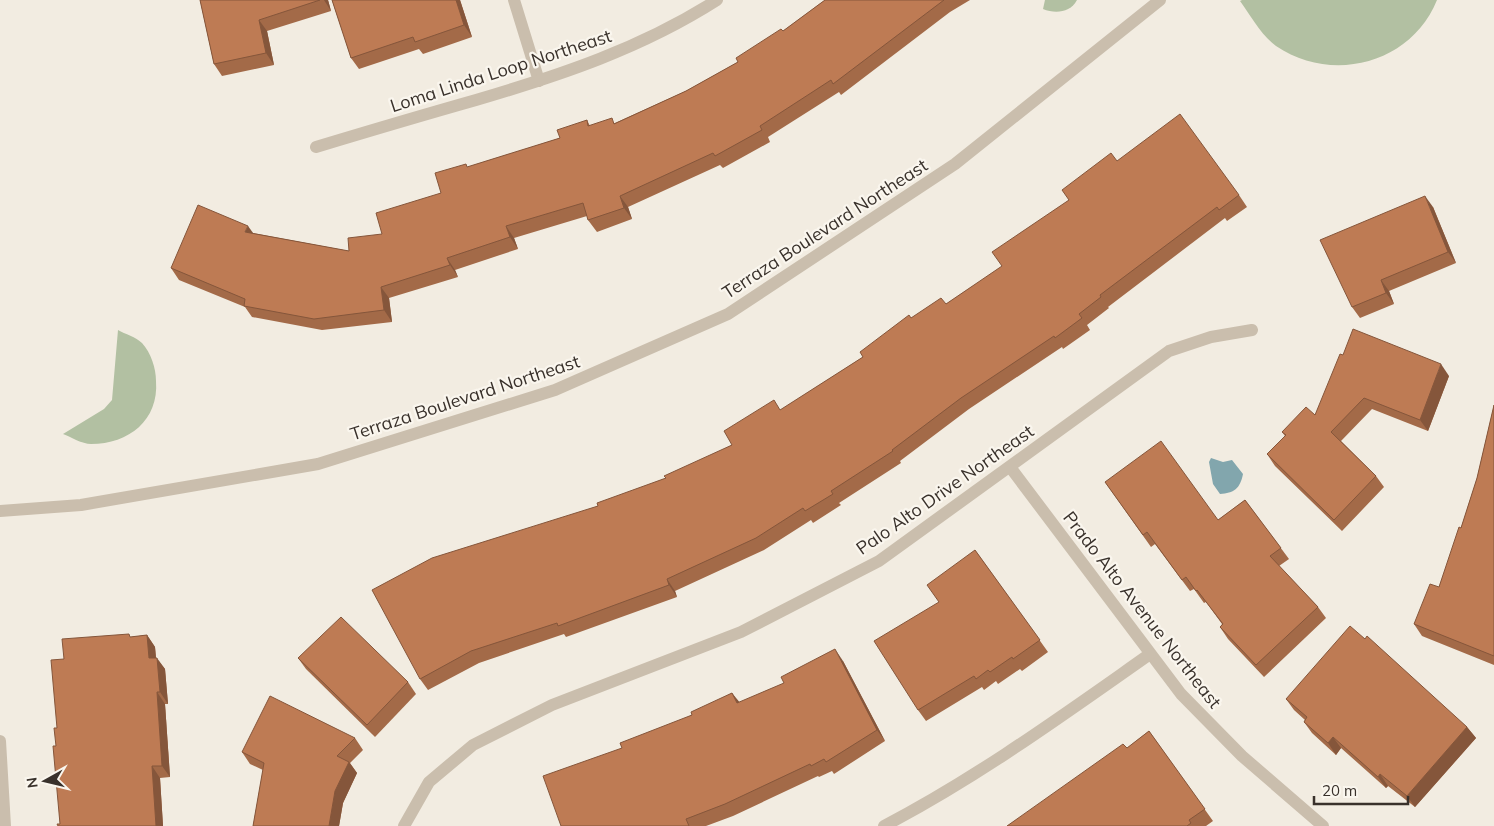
<svg xmlns="http://www.w3.org/2000/svg" width="1494" height="826" viewBox="0 0 1494 826" font-family="Mulish,sans-serif">
<rect width="100%" height="100%" fill="#f2ece1"/>
<!-- green -->
<g fill="#b2c0a2">
<path d="M 1045,0 L 1077,0 C 1070,13 1055,14 1043,9 Z"/>
<path d="M 1242,0 L 1437,0 C 1411,64 1332,84 1276,46 C 1261,35 1251,16 1240,1 Z"/>
<path d="M 118,330 C 125,334 136,337 142,343 C 151,353 156,368 156,381 C 159,420 129,444 91,444 C 82,444 71,437 63,434 L 104,409 L 112,400 Z"/>
</g>
<!-- water -->
<path fill="#82a6ad" d="M 1211,458 L 1223,462 L 1232,460 L 1243,474 C 1240,489 1234,493 1220,494 L 1213,484 L 1209,462 Z"/>
<g fill="none" stroke-linecap="round" stroke-linejoin="round">
<!-- minor -->
<g stroke="#cabead" stroke-width="12">
<path d="M 514,0 L 539,81"/>
<path d="M 316,147 C 369,131 423,115 476,100 C 561,75 642,48 717,0"/>
<path d="M 1010,467 L 1181,694 L 1242,756 L 1323,826"/>
<path d="M 0,741 L 5,826"/>
<path d="M 404,826 L 429,782 L 473,745 L 552,705 L 741,632 L 879,561 L 1169,351 L 1211,337 L 1252,330"/>
<path d="M 884,826 C 978,777 1063,715 1150,654"/>
</g>
<!-- tertiary -->
<path stroke="#cabead" stroke-width="12" d="M 0,511 L 81,505 L 318,464 L 555,390 L 728,314 L 955,164 L 1160,0"/>
</g>
<!-- wall -->
<g fill="#a36a48">
<path d="M 200,0 L 328,0 L 331,11 L 267,31 L 274,65 L 222,76 L 214,64 Z"/>
<path d="M 332,0 L 460,0 L 472,37 L 423,54 L 419,49 L 359,69 L 351,58 Z"/>
<path d="M 825,0 L 970,0 L 950,12 L 841,95 L 839,92 L 768,137 L 770,142 L 723,168 L 720,165 L 628,207 L 632,219 L 597,232 L 588,220 L 587,216 L 514,238 L 518,249 L 455,270 L 458,277 L 389,298 L 392,322 L 322,330 L 252,317 L 245,307 L 179,280 L 171,268 L 253,233 L 349,251 L 382,234 L 441,193 L 468,167 L 560,138 L 587,120 L 590,126 L 615,123 L 686,91 L 738,62 L 783,31 Z"/>
<path d="M 1117,161 L 1239,195 L 1247,207 L 1227,221 L 1225,218 L 1108,307 L 1109,308 L 1087,325 L 1090,330 L 1063,349 L 1062,347 L 969,409 L 900,461 L 901,463 L 839,503 L 841,505 L 813,523 L 811,520 L 764,550 L 675,591 L 677,597 L 566,637 L 564,634 L 479,663 L 428,690 L 420,679 L 598,506 L 666,478 L 732,445 L 781,410 L 863,357 L 911,318 L 946,304 L 1002,267 L 1069,200 Z"/>
<path d="M 1433,207 L 1456,263 L 1389,291 L 1394,304 L 1360,318 L 1352,307 Z"/>
<path d="M 1343,355 L 1449,376 L 1428,431 L 1372,409 L 1341,441 L 1376,476 L 1384,487 L 1342,531 L 1275,466 L 1267,454 L 1285,436 L 1282,432 L 1315,415 Z"/>
<path d="M 1494,405 L 1494,665 L 1422,636 L 1414,624 L 1439,587 L 1461,528 L 1477,478 Z"/>
<path d="M 1105,482 L 1218,520 L 1245,500 L 1289,559 L 1279,566 L 1318,607 L 1326,618 L 1264,677 L 1228,639 L 1220,627 L 1222,624 L 1206,602 L 1204,603 L 1194,589 L 1190,591 L 1155,544 L 1151,547 Z"/>
<path d="M 975,550 L 1048,652 L 1022,671 L 1020,669 L 998,684 L 996,681 L 984,690 L 982,687 L 926,721 L 918,710 L 939,602 Z"/>
<path d="M 147,635 L 155,647 L 156,658 L 165,669 L 168,704 L 165,704 L 170,777 L 160,778 L 163,826 L 58,826 L 60,824 L 56,746 L 57,728 L 131,637 Z"/>
<path d="M 298,658 L 408,682 L 416,694 L 375,737 L 306,669 Z"/>
<path d="M 843,661 L 885,741 L 834,774 L 832,771 L 819,777 L 818,776 L 733,816 L 706,826 L 561,826 L 622,748 L 692,715 L 732,693 L 739,703 Z"/>
<path d="M 1286,699 L 1467,727 L 1476,738 L 1415,807 L 1388,786 L 1386,788 L 1341,748 L 1336,755 L 1312,733 L 1304,722 L 1305,720 L 1294,710 Z"/>
<path d="M 1149,731 L 1213,821 L 1206,826 L 1007,826 L 1127,748 Z"/>
<path d="M 355,738 L 363,750 L 350,763 L 357,773 L 343,803 L 339,826 L 253,826 L 263,770 L 250,764 L 242,752 Z"/>
</g>
<!-- shaded-wall -->
<g fill="#85563b">
<path d="M 324,0 L 328,0 L 331,11 Z"/>
<path d="M 456,0 L 460,0 L 472,37 L 464,25 Z"/>
<path d="M 259,20 L 267,31 L 274,65 L 266,53 Z"/>
<path d="M 620,196 L 628,207 L 632,219 L 624,208 Z"/>
<path d="M 1425,196 L 1433,207 L 1456,263 L 1448,252 Z"/>
<path d="M 248,226 L 256,237 L 245,232 Z"/>
<path d="M 506,226 L 514,238 L 518,249 L 510,237 Z"/>
<path d="M 447,258 L 455,270 L 458,277 L 450,265 Z"/>
<path d="M 1381,280 L 1389,291 L 1394,304 L 1386,293 Z"/>
<path d="M 381,287 L 389,298 L 392,322 L 384,310 Z"/>
<path d="M 1441,364 L 1449,376 L 1428,431 L 1420,420 Z"/>
<path d="M 667,579 L 675,591 L 677,597 L 669,585 Z"/>
<path d="M 147,635 L 155,647 L 157,670 L 149,658 Z"/>
<path d="M 835,649 L 843,661 L 885,741 L 877,730 Z"/>
<path d="M 157,658 L 165,669 L 168,704 L 160,692 Z"/>
<path d="M 157,692 L 165,704 L 170,777 L 162,766 Z"/>
<path d="M 732,693 L 741,704 L 737,703 Z"/>
<path d="M 1467,727 L 1476,738 L 1415,807 L 1407,796 Z"/>
<path d="M 1333,737 L 1341,748 L 1336,755 L 1328,743 Z"/>
<path d="M 349,762 L 357,773 L 343,803 L 339,826 L 329,826 L 335,791 Z"/>
<path d="M 152,766 L 160,778 L 163,826 L 156,826 Z"/>
<path d="M 1380,774 L 1388,786 L 1386,788 L 1378,777 Z"/>
</g>
<!-- building -->
<g fill="#be7b54" stroke="#85563b">
<path d="M 200,0 L 320,0 L 259,20 L 266,53 L 214,64 Z"/>
<path d="M 332,0 L 456,0 L 464,25 L 415,42 L 413,37 L 351,58 Z"/>
<path d="M 825,0 L 944,0 L 833,84 L 831,80 L 760,126 L 762,130 L 715,156 L 713,153 L 620,196 L 624,208 L 588,220 L 583,203 L 506,226 L 510,237 L 447,258 L 450,265 L 381,287 L 384,310 L 314,319 L 244,306 L 245,299 L 171,268 L 198,205 L 248,226 L 245,232 L 349,251 L 348,238 L 382,234 L 376,213 L 441,193 L 435,173 L 466,164 L 467,167 L 560,138 L 557,130 L 587,120 L 588,126 L 612,118 L 614,124 L 686,91 L 738,62 L 736,58 L 781,29 L 783,31 Z"/>
<path d="M 1180,114 L 1239,195 L 1219,210 L 1217,207 L 1100,295 L 1101,297 L 1079,314 L 1082,318 L 1055,338 L 1054,336 L 961,398 L 892,450 L 893,451 L 831,491 L 833,494 L 805,511 L 803,508 L 756,538 L 667,579 L 669,585 L 558,626 L 557,623 L 471,651 L 420,679 L 372,590 L 432,558 L 598,506 L 597,503 L 666,478 L 664,476 L 732,445 L 724,431 L 774,400 L 780,410 L 863,357 L 860,352 L 909,315 L 911,318 L 941,298 L 946,304 L 1002,266 L 992,252 L 1069,200 L 1062,190 L 1111,153 L 1117,161 Z"/>
<path d="M 1425,196 L 1448,252 L 1381,280 L 1386,293 L 1352,307 L 1320,240 Z"/>
<path d="M 1353,329 L 1441,364 L 1420,420 L 1364,398 L 1331,432 L 1376,476 L 1334,520 L 1267,454 L 1286,435 L 1282,432 L 1306,407 L 1315,415 L 1340,354 L 1343,355 Z"/>
<path d="M 1494,405 L 1494,656 L 1414,624 L 1430,584 L 1439,587 L 1459,527 L 1461,528 L 1477,478 Z"/>
<path d="M 1161,441 L 1218,520 L 1245,500 L 1281,548 L 1270,556 L 1318,607 L 1256,665 L 1220,627 L 1223,624 L 1197,590 L 1196,591 L 1186,577 L 1182,580 L 1147,532 L 1143,535 L 1105,482 Z"/>
<path d="M 975,550 L 1040,640 L 1013,659 L 1012,657 L 990,672 L 988,670 L 976,679 L 974,676 L 918,710 L 874,641 L 939,602 L 927,585 Z"/>
<path d="M 341,617 L 408,682 L 367,725 L 298,658 Z"/>
<path d="M 1350,626 L 1365,639 L 1367,636 L 1467,727 L 1407,796 L 1380,774 L 1378,777 L 1333,737 L 1328,743 L 1304,722 L 1307,717 L 1286,699 Z"/>
<path d="M 129,634 L 130,637 L 147,635 L 149,658 L 157,658 L 160,692 L 157,692 L 162,766 L 152,766 L 156,826 L 58,826 L 57,824 L 60,824 L 53,746 L 56,746 L 54,728 L 57,728 L 51,660 L 64,659 L 62,639 Z"/>
<path d="M 835,649 L 877,730 L 826,762 L 824,759 L 811,766 L 810,764 L 725,804 L 686,819 L 689,826 L 561,826 L 543,776 L 622,748 L 620,743 L 692,715 L 691,712 L 732,693 L 737,703 L 784,683 L 781,677 Z"/>
<path d="M 270,696 L 355,738 L 337,756 L 349,762 L 335,791 L 329,826 L 253,826 L 264,763 L 242,752 Z"/>
<path d="M 1149,731 L 1205,809 L 1189,820 L 1191,823 L 1187,826 L 1007,826 L 1123,744 L 1127,748 Z"/>
</g>
<g text-anchor="middle" stroke-width="4.5" stroke-linejoin="round" paint-order="stroke">
<!-- street labels -->
<g font-size="18" fill="#39312b" stroke="#faf6ee">
<text transform="translate(501 71) rotate(-18)" y="6">Loma Linda Loop Northeast</text>
<text transform="translate(825 229) rotate(-33)" y="6">Terraza Boulevard Northeast</text>
<text transform="translate(465 398) rotate(-18)" y="6">Terraza Boulevard Northeast</text>
<text transform="translate(945 490) rotate(-35)" y="6">Palo Alto Drive Northeast</text>
<text transform="translate(1142 610) rotate(52)" y="6">Prado Alto Avenue Northeast</text>
</g>
</g>
<!-- north arrow -->
<g transform="translate(45 781) rotate(262)" stroke="#faf6ee" stroke-width="4" paint-order="stroke">
<path d="M0-4L9 19L0 12L-9 19Z" fill="#39312b"/>
<text y="-8" font-size="14" font-weight="bold" text-anchor="middle" fill="#39312b">N</text>
</g>
<!-- scale -->
<path d="M1314 796v8h94v-8" fill="none" stroke="#39312b" stroke-width="2.5"/>
<text x="1322" y="796" font-size="15" fill="#39312b" stroke="#faf6ee" stroke-width="4" paint-order="stroke">20 m</text>
</svg>
